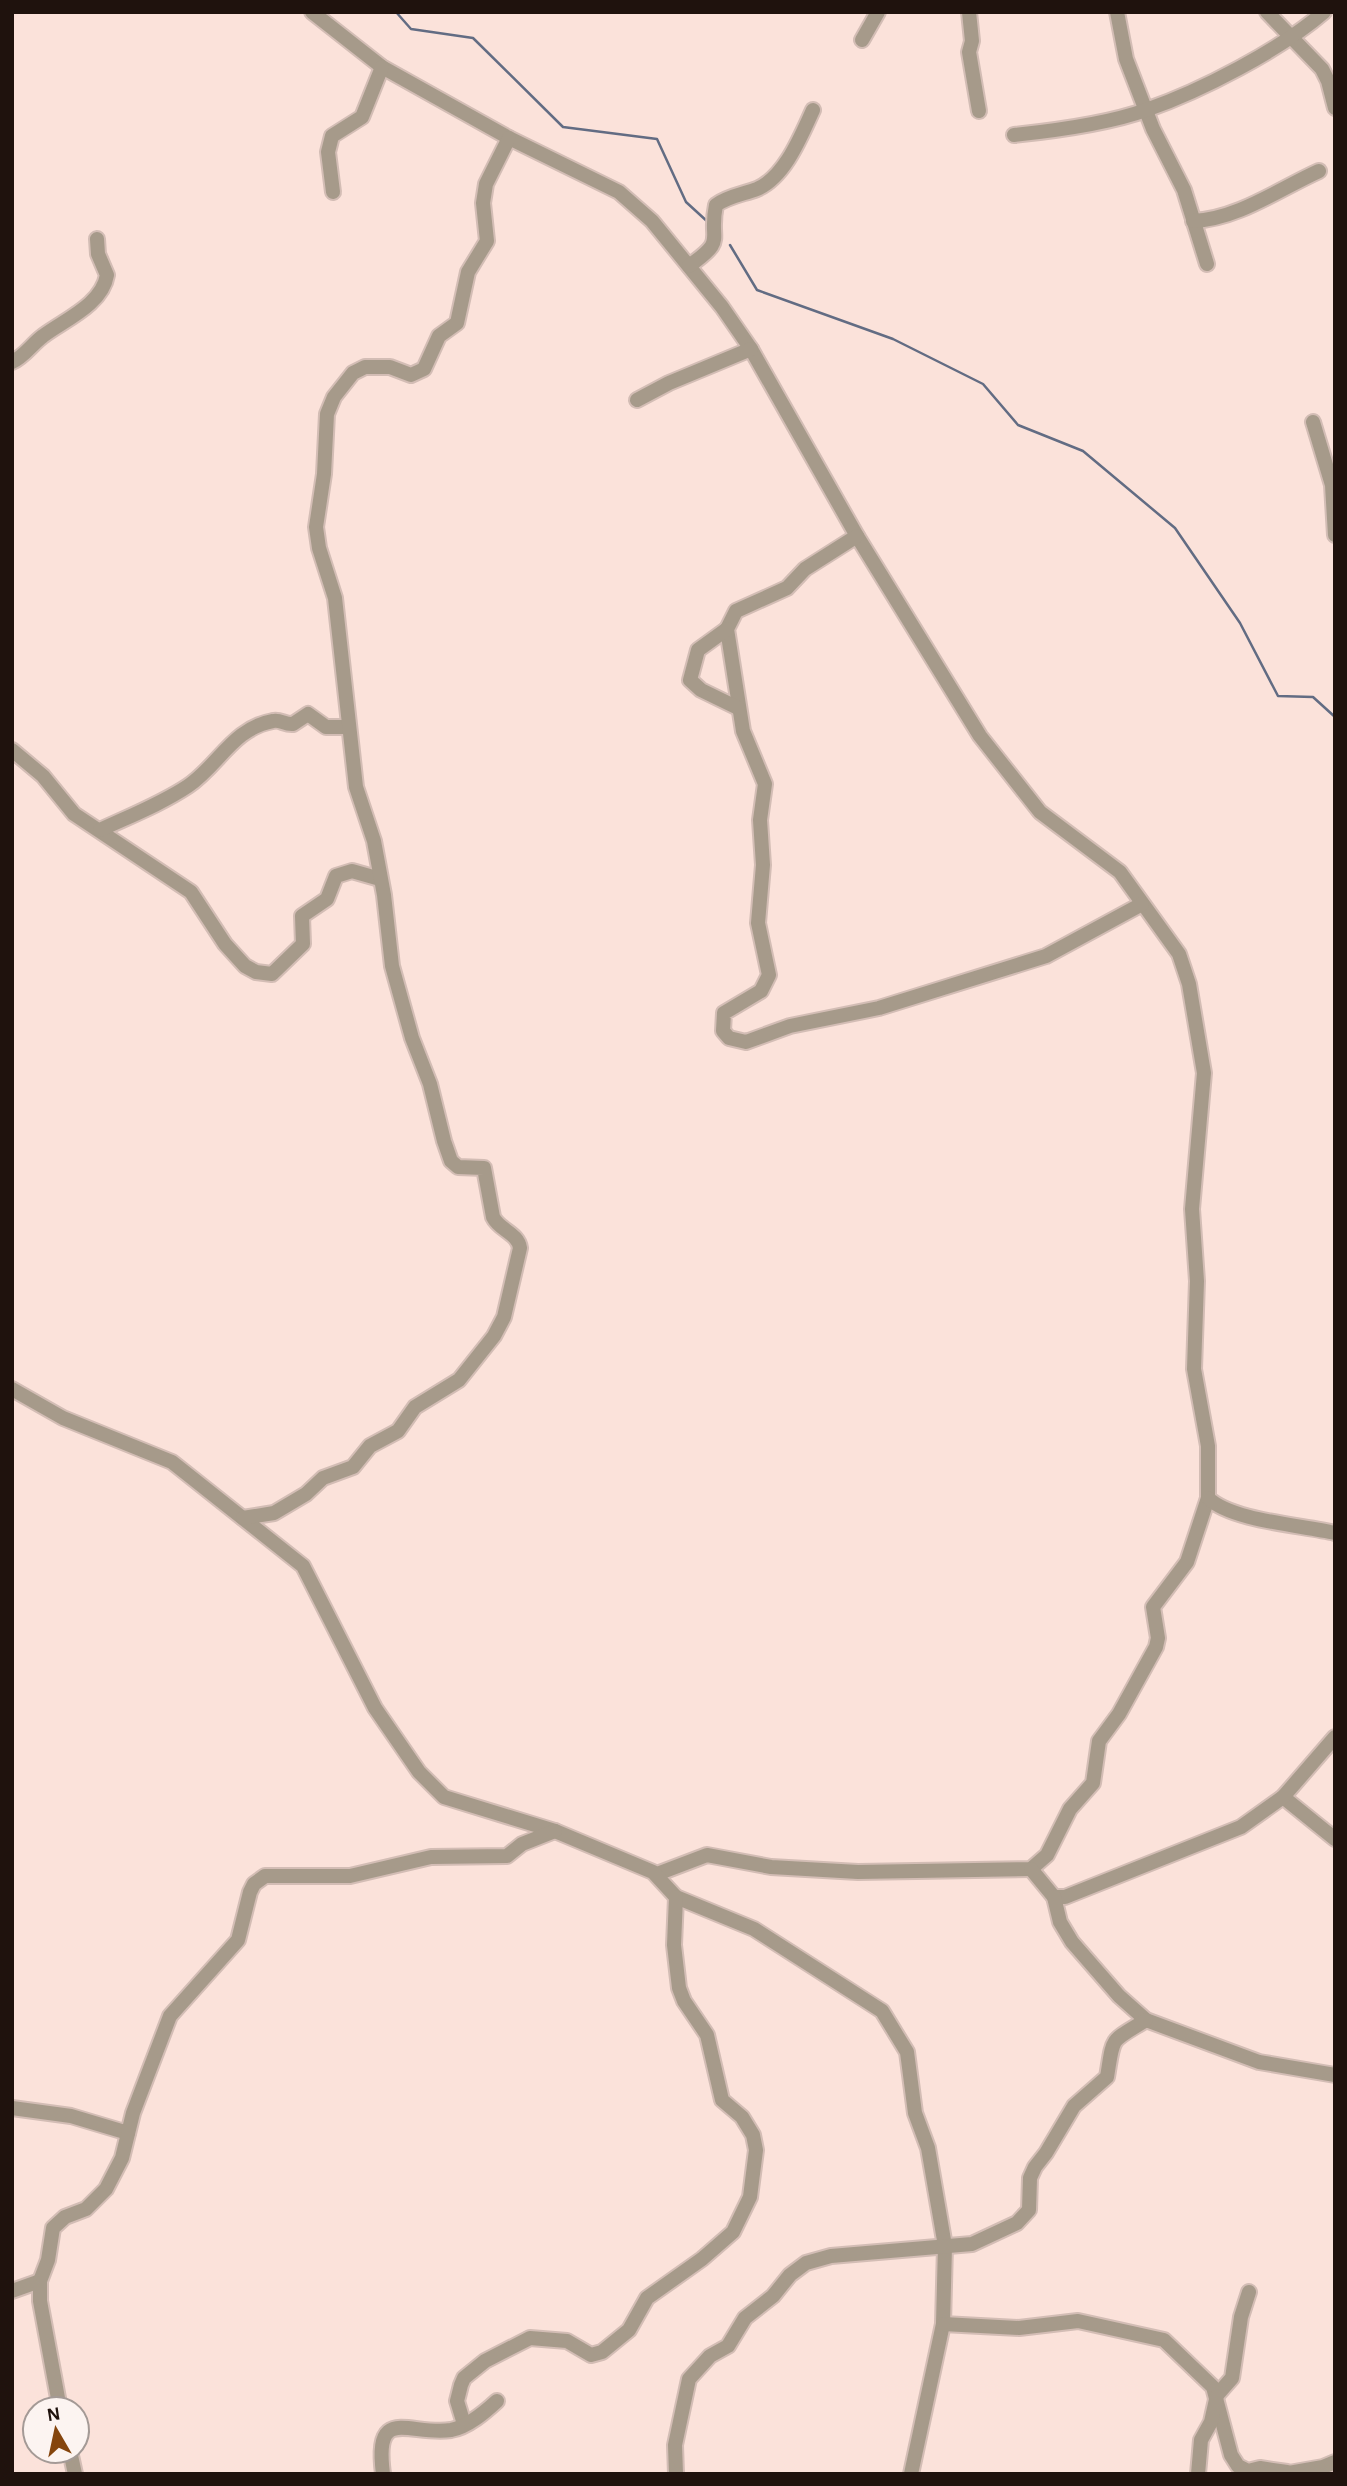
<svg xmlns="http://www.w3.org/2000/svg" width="1347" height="2486" viewBox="0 0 1347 2486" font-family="'Alegreya Sans',sans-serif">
<rect width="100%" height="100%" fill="#fbe2da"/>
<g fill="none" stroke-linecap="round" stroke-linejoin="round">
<!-- stream -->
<g stroke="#626c83" stroke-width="2.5">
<path d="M 396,12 L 411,29 L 473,38 L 563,127 L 657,139 L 686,202 L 709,223"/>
<path d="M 730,245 L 757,290 L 893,339 L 983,384 L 1018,425 L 1083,451 L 1175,528 L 1240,623 L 1278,696 L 1313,697 L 1335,717"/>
</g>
<!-- minor casing -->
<g stroke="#d3bdb5" stroke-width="18">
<g id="minor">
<path d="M 312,12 L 382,67 L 509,138 L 619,192 L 652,221 L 722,307 L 751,349 L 857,536 L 980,736 L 1040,812 L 1120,872 L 1179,954 L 1189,984 L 1204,1073 L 1192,1209 L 1197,1281 L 1194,1369 L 1208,1446 L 1208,1498 L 1187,1562 L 1153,1607 L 1158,1638 L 1156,1647 L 1119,1714 L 1099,1741 L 1093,1783 L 1070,1809 L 1047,1855 L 1031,1869 L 858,1872 L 771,1867 L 707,1855 L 657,1874"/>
<path d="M 969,12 L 972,41 L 969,52 L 979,111"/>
<path d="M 1117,12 L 1126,59 L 1153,129 L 1184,190 L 1207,264"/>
<path d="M 1267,12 L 1322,69 L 1328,81 L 1335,108"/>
<path d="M 862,40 L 878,12"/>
<path d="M 1014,135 C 1052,131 1110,123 1146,110 C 1201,91 1280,50 1324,12"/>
<path d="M 333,192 L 328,152 L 332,136 L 362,117 L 382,67"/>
<path d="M 1193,221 C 1238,219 1279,189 1319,171"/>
<path d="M 689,266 C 728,238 708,243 716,205 C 728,196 744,194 757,189 C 785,177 801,136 813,110"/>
<path d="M 12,362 C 24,357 32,344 43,336 C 64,320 102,305 107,275 L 98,254 L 97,239"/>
<path d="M 637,400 L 669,383 L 751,349"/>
<path d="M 1313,422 L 1332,485 L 1335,535"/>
<path d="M 857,536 L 805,569 L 787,588 L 736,611 L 727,629 L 743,731 L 765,784 L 760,820 L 763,865 L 758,923 L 769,975 L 761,991 L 724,1013 L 723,1031 L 729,1038 L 746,1042 L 790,1026 L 879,1008 L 1046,956 L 1142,904"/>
<path d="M 727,629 L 698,650 L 690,680 L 701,690 L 738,708"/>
<path d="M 12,750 L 43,776 L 74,814 L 191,892 L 225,944 L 245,966 L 256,972 L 272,974 L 303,944 L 302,916 L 327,899 L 336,876 L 352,871 L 380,879"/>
<path d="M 100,830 C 130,816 161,804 188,786 C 219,765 233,728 273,721 C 280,719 285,725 293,724 L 308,714 L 326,727 L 349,727"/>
<path d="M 12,1389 L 63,1418 L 172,1462 L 303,1566 L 375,1708 L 419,1772 L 444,1797 L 555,1831 L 653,1872 L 676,1897 L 754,1929 L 882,2011 L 907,2052 L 915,2113 L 928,2148 L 945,2246 L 943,2324 L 911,2474"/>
<path d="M 1208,1498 C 1232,1521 1301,1525 1335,1533"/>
<path d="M 243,1518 L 274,1513 L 306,1494 L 323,1478 L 353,1467 L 370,1446 L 398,1431 L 415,1407 L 459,1380 L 494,1336 L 504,1317 L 520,1248 C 518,1233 499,1230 493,1217 L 484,1168 L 458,1167 L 451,1161 L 444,1141 L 430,1084 L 412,1038 L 392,966 L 384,895 L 374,841 L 356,787 L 335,598 L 319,548 L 316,527 L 324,474 L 327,414 L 334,397 L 353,373 L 365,367 L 390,367 L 411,375 L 424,369 L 439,336 L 457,323 L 468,272 L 487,241 L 483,203 L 486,184 L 509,138"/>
<path d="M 1283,1797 L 1335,1839"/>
<path d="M 1031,1869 L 1054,1897 L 1065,1897 L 1241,1827 L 1283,1797 L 1335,1737"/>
<path d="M 1054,1897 L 1060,1922 L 1072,1942 L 1119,1996 L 1146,2020 L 1259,2062 L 1335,2075"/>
<path d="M 12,2108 L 71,2116 L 128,2133"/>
<path d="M 12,2291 L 40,2281"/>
<path d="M 943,2324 L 1019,2328 L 1078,2321 L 1164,2340 L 1213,2387 L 1231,2455 L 1238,2466 L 1248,2471 L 1260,2468 L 1287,2472"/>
<path d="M 60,2409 L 40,2301 L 40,2281 L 48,2260 L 53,2228 L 65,2217 L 86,2209 L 106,2189 L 122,2158 L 133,2113 L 170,2016 L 238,1940 L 250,1892 L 254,1884 L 265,1876 L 350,1876 L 431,1857 L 507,1856 L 522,1844 L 555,1831"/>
<path d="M 464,2424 L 457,2401 L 461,2385 L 464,2378 L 485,2361 L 530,2338 L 567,2341 L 591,2355 L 602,2352 L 629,2330 L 647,2298 L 702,2259 L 733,2232 L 750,2197 L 756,2150 L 753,2135 L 742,2117 L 722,2100 L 707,2035 L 684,2001 L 679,1988 L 674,1945 L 676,1897"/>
<path d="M 70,2451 L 75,2474"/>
<path d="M 383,2474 C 374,2404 409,2436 451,2430 C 468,2427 485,2412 497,2401"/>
<path d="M 676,2474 L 675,2445 L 689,2379 L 710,2356 L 728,2346 L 745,2318 L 773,2296 L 790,2275 L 806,2263 L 831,2256 L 972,2244 L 1017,2223 L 1029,2210 L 1030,2178 L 1035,2167 L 1046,2153 L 1074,2106 L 1107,2077 C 1114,2035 1109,2043 1146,2020"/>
<path d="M 1198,2474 L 1201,2440 L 1211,2422 L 1217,2395 L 1232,2378 L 1241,2317 L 1249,2292"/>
<path d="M 1283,2474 L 1323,2467 L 1335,2462"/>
</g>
</g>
<!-- minor -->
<use href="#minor" stroke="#a69a8a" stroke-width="14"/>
</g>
<!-- border -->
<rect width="1347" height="2486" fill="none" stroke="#1f120d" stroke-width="28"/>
<!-- north arrow -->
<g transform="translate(56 2430) rotate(351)"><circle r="33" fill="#fcf4f1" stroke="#a49a96" stroke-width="2"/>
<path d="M0-5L12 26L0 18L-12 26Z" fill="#85450d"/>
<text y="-10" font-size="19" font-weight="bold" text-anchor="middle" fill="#1f120d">N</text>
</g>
</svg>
